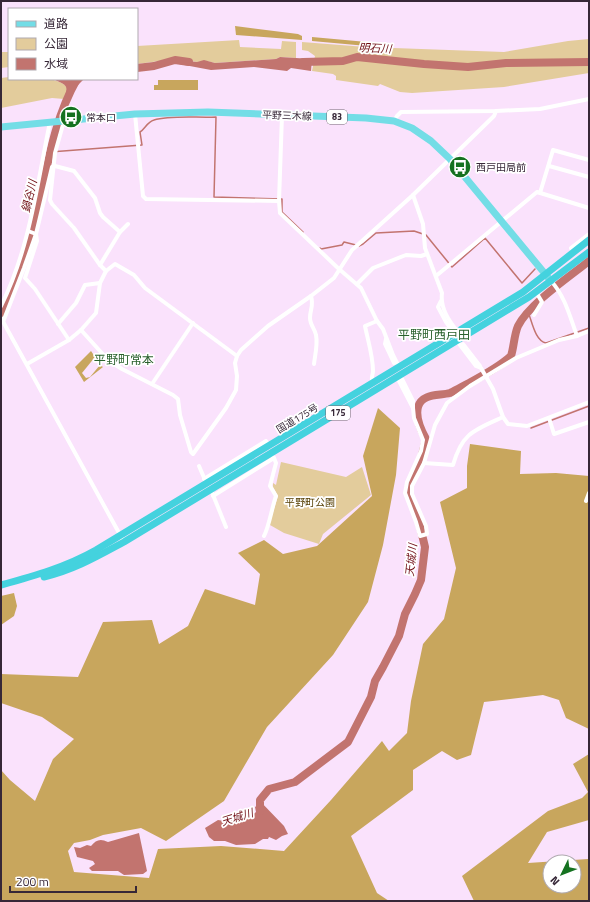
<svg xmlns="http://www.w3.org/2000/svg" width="590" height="902" viewBox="0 0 590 902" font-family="'Titillium Web','Noto Sans JP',sans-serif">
<rect width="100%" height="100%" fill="#fae2fc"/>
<!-- green -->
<g fill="#e3cc9c">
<path d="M 589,39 L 589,73 L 504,87 L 412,93 L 400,92 L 380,84 L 378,86 L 336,80 L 336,76 L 333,74 L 312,71 L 315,56 L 308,51 L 302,50 L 302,42 L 366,47 L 504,52 L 568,41 Z"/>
<path d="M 239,40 L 240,47 L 281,49 L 282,41 L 296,42 L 296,58 L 280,57 L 276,59 L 215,63 L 207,61 L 197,62 L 170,58 L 160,61 L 137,64 L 137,46 Z"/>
<path d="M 1,52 L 9,52 L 9,67 L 1,68 Z"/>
<path d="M 9,77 L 9,79 C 23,79 63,74 68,90 L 64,99 L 52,98 L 1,108 L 1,78 Z"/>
<path d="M 281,462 L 346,477 L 362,467 L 371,495 L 323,534 L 319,544 L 284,533 L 270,525 L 270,522 L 278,496 L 273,487 L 273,483 L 276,485 Z"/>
</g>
<!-- forest -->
<g fill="#c8a65d" fill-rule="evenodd">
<path d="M 235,26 L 298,34 L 302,36 L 302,40 L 236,35 Z"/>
<path d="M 312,37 L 367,42 L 367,46 L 312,41 Z"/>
<path d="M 158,80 L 198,80 L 198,90 L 154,90 L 154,85 L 158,85 Z"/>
<path d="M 91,351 L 95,357 L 82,373 L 86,378 L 90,377 L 100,365 L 103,367 L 84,382 L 75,367 Z"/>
<path d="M 378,408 L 400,428 L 396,475 L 383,545 L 368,602 L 333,655 L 267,727 L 224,801 L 166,841 L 141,828 L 103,835 L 90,840 L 74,843 L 68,851 L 74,872 L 149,878 L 158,849 L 221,846 L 284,851 L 331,800 L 382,741 L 389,751 L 407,733 L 411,701 L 423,644 L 444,619 L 456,568 L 440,502 L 467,488 L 467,466 L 470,444 L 521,451 L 520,474 L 556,473 L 589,476 L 589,729 L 566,718 L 559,700 L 543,695 L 484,702 L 471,755 L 457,760 L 442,751 L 413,770 L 413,790 L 351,836 L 377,893 L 389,901 L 1,901 L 1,770 L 10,780 L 35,801 L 53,759 L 74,739 L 42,717 L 1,703 L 1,674 L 78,677 L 103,622 L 152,620 L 159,644 L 188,626 L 205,589 L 255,605 L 260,574 L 238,553 L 264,540 L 283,554 L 317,546 L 372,496 L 363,456 Z"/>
<path d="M 14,593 L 17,606 L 14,616 L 1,625 L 1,596 Z"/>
<path d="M 589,754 L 589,820 L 547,832 L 528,863 L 588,859 L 589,901 L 474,901 L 462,876 L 548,811 L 582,798 L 588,792 L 573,764 ZM 550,862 L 574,862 L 574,886 L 550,886 Z"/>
</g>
<!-- water -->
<g fill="#c2746f">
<path d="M 280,57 L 312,59 L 311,71 L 291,68 L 287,71 L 254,67 L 211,70 L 179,64 L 179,60 L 197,62 L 204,60 L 215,63 L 276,59 Z"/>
<path d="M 53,79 L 84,79 L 76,87 L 69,101 L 64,99 C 70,84 65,85 53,79 Z"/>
<path d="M 257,799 L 258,799 L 284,826 L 288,834 L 282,836 L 276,840 L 269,837 L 268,839 L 263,839 L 255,844 L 236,845 L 225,841 L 214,841 L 209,837 L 205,828 L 218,820 L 224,821 L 244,816 L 250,817 L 256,812 L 255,807 L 259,804 Z"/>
<path d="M 139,833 L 147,871 L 143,874 L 124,875 L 118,871 L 92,871 L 89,868 L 95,864 L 93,861 L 77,857 L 74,847 L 80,848 L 87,845 L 91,846 C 96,840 100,838 108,842 Z"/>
</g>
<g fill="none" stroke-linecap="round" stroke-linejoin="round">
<!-- stream -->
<g stroke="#c2746f" stroke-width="1.5">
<path d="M 50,152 L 142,145 L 140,132 C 145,129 147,122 154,120 C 170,115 199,118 216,117 L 214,197 L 282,199 L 282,212 L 303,232"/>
<path d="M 359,246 L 363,244 L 376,233 L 414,231 L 426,235 L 452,267 L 485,238 L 522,283 L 535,269"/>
<path d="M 320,248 L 321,249 L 342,245 L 344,242 L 356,245"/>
<path d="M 528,312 C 532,321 535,341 546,343 L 589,328"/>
<path d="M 531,428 L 589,406"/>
</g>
<!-- river -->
<g stroke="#c2746f" stroke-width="8">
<path d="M 303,62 L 343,61 L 357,57 L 424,64 L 468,67 L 506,63 L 589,62"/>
<path d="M 137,68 L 154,66 L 175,60 L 189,62"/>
<path d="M 1,318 C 11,291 23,265 31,237 C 46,184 49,128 77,79"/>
<path d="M 260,811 L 260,800 L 269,789 L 295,782 L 348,742 L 371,697 L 375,681 L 383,667 L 399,636 L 405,614 L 415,594 L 421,580 L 425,547 L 418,518 L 408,493 L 409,486 L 420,463 L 426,439 C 421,430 415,418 418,407 C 422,393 439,396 450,393 C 457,390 463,386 469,383 C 484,375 499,367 511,356 C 514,347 514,335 518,326 C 529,304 569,277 589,261"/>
</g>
<!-- minor -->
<g stroke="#fff" stroke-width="4">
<path d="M 135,114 L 143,196 L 146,199 L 279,201"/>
<path d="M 282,115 L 279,201 L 280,213 L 339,269 L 361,288 L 377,321 L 383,329 L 393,355 L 399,367"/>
<path d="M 64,121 L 55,153 L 50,200 L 52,204 L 74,228 L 100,265 L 106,271"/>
<path d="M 394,121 L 397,116 L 401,112 L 496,111 L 540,109 L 589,99"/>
<path d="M 549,166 L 589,177"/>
<path d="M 540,193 L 553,150 L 589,160"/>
<path d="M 413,195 L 423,224 L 425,248 L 442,293 C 440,308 449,321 458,332"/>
<path d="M 28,231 L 36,234 L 37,241 L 25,278 L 35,289 L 69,340"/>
<path d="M 573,252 L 571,248 L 589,234"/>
<path d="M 100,265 L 120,232 L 128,224"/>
<path d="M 436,276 L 537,192 L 589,208"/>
<path d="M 551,281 C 565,296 570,317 577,336 L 589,331"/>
<path d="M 357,284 L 373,268 L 406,255 L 421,256 L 427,254"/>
<path d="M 311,296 C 314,306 310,309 310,318 C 310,325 315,329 316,335 C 318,344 315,355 314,364"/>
<path d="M 441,301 L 438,307 L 446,322 L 452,330"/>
<path d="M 1,306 C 30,248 37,184 50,122"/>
<path d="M 534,315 L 542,302 L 536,292"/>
<path d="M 1,318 L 124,542"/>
<path d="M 3,322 L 24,268 L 36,234 L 52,167 L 55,166 L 74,171 L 95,198 L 100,213 L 103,217 L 120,232"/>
<path d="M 58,324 L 76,303 L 85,285 L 100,283"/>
<path d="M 81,330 L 109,361 L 122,369 L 173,395 L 178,399 L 180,415 L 191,452 L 193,454 L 226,408 L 236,390 L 237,376 L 235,363 L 237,356 L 241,350 L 268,326 L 311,296 L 334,278 L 352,250 L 413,195 L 494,116 L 496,111"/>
<path d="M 386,339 L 385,344 L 394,363"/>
<path d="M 457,341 L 476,366 L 481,368 L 493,389 L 503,417 L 508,424 L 527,426 L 589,402"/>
<path d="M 463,344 L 480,366"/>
<path d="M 27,364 L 69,340 L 81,330 L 96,313 L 100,283 L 106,271 L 115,264 L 134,275 L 145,288 L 237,356"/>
<path d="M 397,377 L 413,408 L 414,418 L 423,440 L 421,451 L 407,482 L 405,493 L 416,522 L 420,536 L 427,534 L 426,526 L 412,494 L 412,486 L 424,463 L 435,425 L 447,403 L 470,386 L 516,358 L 559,340 L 577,336"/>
<path d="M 402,379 L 413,401 L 413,408"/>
<path d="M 373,383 C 370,378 373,376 373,371 C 373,356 368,341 365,326 L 377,321"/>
<path d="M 152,384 L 193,323"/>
<path d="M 549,418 L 554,434 L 589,422"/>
<path d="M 424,463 L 453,465 C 462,433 474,430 503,417"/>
<path d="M 199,466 L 205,480"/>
<path d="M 204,479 L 266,441 L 269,447"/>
<path d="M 211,490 L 226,527"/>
<path d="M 213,496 L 274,458 L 273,457"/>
<path d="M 586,501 L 589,493"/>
<path d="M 264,536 C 269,527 272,507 276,496 L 270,486 L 276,463 L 274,458"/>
</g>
<!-- primary -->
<path stroke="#73dde6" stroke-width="7" d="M 1,127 L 135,114 L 208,112 L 366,118 L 394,121 L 412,128 L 431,141 L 450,159 L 551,281"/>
<!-- trunk -->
<g stroke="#44d2de" stroke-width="7">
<path d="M 44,577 C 74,570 98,556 124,542 L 529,297 L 589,252"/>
<path d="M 1,585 C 34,576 66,567 96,550 L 523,292 L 589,240"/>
</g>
</g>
<!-- icons -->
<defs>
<g id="bus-disc" transform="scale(1.15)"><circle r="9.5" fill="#157220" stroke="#fff"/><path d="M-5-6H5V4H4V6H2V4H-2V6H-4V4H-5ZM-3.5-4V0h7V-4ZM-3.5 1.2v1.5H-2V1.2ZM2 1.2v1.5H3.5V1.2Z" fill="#fff"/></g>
</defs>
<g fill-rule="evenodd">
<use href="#bus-disc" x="71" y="117"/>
<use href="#bus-disc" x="460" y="167"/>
</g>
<g text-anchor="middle" stroke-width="3.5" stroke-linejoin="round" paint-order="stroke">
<!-- shield labels -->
<g fill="#fff" stroke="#726873" stroke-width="1">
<rect x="327" y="110" width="20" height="14" rx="3"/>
<rect x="326" y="406" width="24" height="14" rx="3"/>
</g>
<g font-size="9" font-weight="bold" fill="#362737">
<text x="337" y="120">83</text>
<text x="338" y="416">175</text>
</g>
<!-- street labels -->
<g font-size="10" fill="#362737" stroke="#fff">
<text transform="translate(287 115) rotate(2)" y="4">平野三木線</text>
<text transform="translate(297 418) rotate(-31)" y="4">国道175号</text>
</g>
<!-- poi labels -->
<g font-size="10" fill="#362737" stroke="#fff" text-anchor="start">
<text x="86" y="121">常本口</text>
<text x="476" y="171">西戸田局前</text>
</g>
<!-- park labels -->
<g font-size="10" fill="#543d00" stroke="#fff">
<text x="310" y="506">平野町公園</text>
</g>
<!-- water labels -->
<g font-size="11" font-style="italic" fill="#700e15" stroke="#fff">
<text transform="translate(375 48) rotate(3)" y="4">明石川</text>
<text transform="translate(29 196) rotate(-77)" y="4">鍋谷川</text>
<text transform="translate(411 560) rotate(-84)" y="4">天城川</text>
<text transform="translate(237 817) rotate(-17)" y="4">天城川</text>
</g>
<!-- quarter labels -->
<g font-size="12" fill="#2a612d" stroke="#fff">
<text x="434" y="339">平野町西戸田</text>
<text x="124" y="364">平野町常本</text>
</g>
</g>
<!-- border -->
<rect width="590" height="902" fill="none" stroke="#362737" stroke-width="4"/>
<!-- legend -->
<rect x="8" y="8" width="130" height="72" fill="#ffffff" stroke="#afa9af"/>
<rect x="16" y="21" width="20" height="6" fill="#73dde6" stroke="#afa9af"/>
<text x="44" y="28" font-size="12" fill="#362737">道路</text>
<rect x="16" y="38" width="20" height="12" fill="#e3cc9c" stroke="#afa9af"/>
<text x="44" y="48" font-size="12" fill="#362737">公園</text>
<rect x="16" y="58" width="20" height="12" fill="#c2746f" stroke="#afa9af"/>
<text x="44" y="68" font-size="12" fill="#362737">水域</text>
<!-- north arrow -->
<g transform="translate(562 874) rotate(227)"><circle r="19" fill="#ffffff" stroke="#afa9af"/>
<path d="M0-3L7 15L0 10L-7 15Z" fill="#157220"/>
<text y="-6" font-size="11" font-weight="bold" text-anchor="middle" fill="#362737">N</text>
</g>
<!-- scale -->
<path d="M10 886v6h126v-6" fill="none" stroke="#362737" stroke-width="2"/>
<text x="16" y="886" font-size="12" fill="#362737" stroke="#ffffff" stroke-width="3" paint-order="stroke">200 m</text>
</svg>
